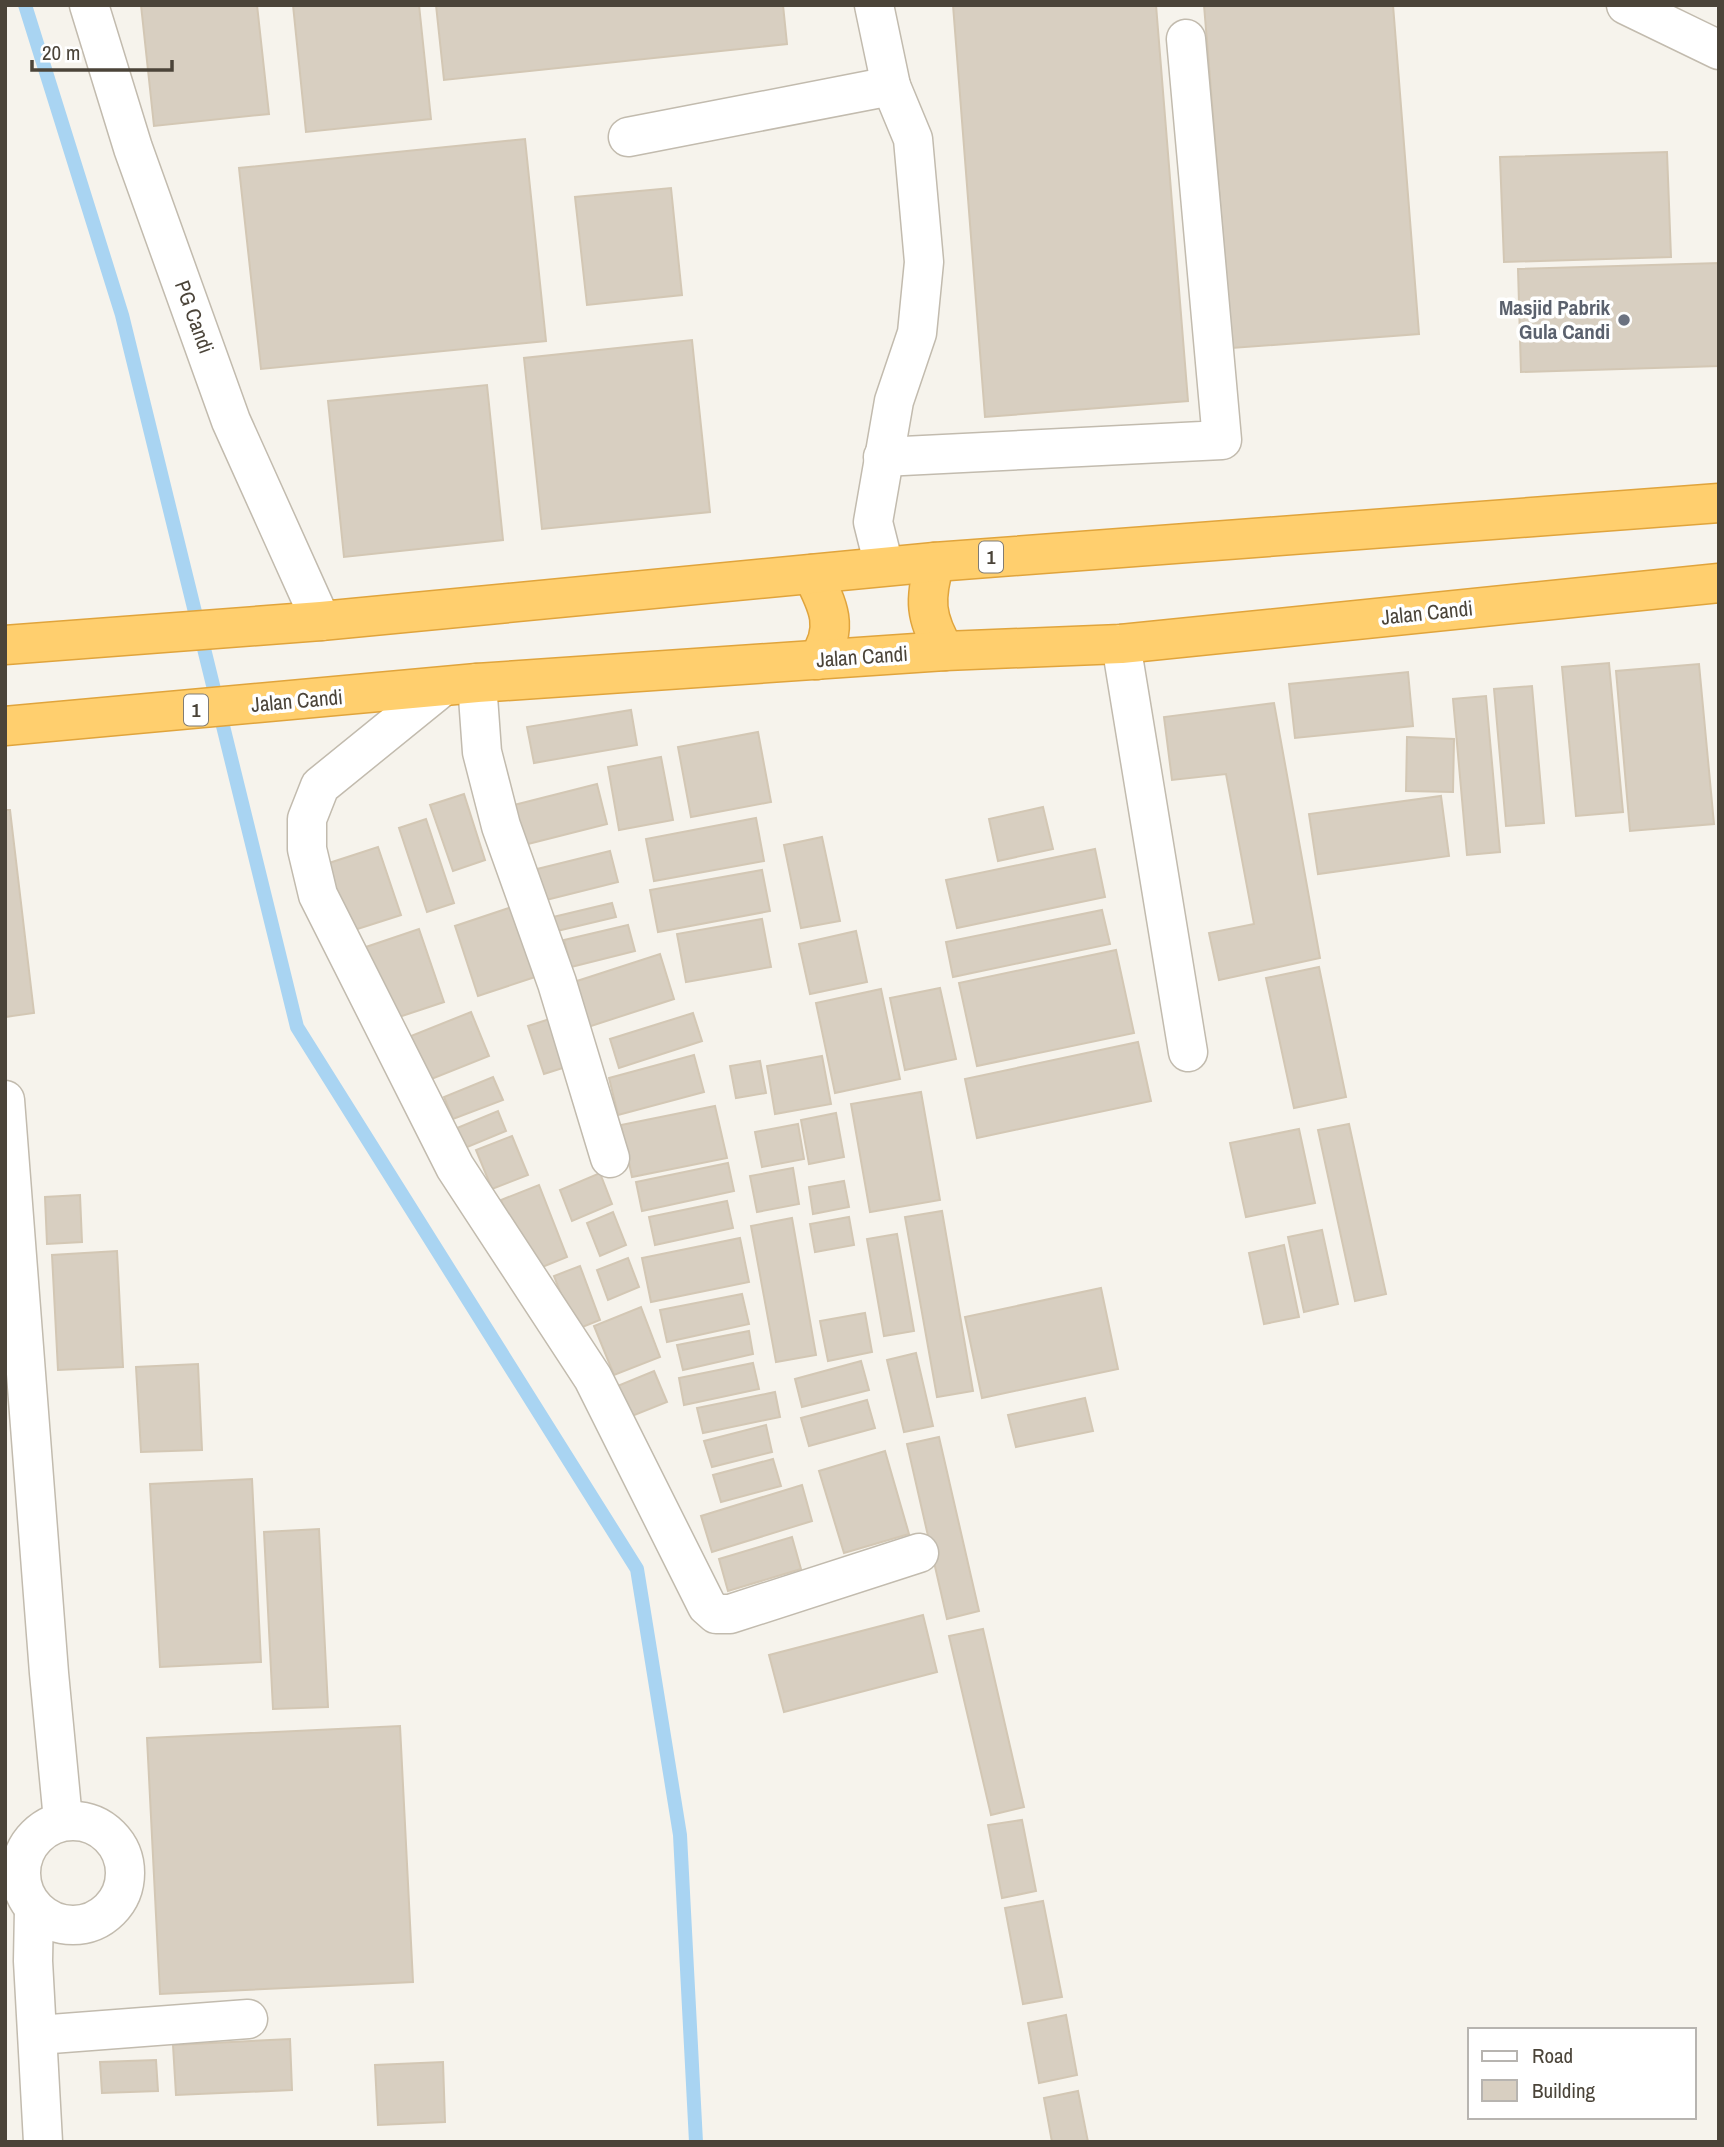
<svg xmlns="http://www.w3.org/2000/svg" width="1724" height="2147" viewBox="0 0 1724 2147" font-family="'Archivo Narrow',sans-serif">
<rect width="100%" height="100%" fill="#f6f3ec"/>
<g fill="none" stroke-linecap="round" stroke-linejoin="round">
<!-- stream -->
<path stroke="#a9d4f2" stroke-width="14" d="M 25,5 L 122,315 L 297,1027 L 637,1569 L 680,1835 L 696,2142"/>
</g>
<!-- building -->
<g fill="#d8cfc1" stroke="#d3c7b4" stroke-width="2">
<path d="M 141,5 L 257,5 L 269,114 L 154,126 Z"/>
<path d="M 293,5 L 419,5 L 431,119 L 306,132 Z"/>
<path d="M 436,5 L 783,5 L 787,44 L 444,80 Z"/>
<path d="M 953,5 L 1156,5 L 1188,401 L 985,417 Z"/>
<path d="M 1204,5 L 1393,5 L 1419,334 L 1232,348 Z"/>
<path d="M 525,139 L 546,341 L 261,369 L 239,168 Z"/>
<path d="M 1667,152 L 1671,257 L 1504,262 L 1500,157 Z"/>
<path d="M 671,188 L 682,295 L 587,305 L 575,197 Z"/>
<path d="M 1719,263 L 1719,366 L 1521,372 L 1518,269 Z"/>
<path d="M 692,340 L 710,512 L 542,529 L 524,358 Z"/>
<path d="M 487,385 L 503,540 L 344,557 L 328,401 Z"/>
<path d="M 1609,663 L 1623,812 L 1576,816 L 1562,667 Z"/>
<path d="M 1699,664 L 1714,824 L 1630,831 L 1616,671 Z"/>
<path d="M 1408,672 L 1413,726 L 1295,738 L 1289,684 Z"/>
<path d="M 1532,686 L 1544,823 L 1506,826 L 1494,689 Z"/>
<path d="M 1486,696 L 1500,852 L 1467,855 L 1453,699 Z"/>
<path d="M 1274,703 L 1320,958 L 1219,980 L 1209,933 L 1254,924 L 1226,774 L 1172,780 L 1164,717 Z"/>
<path d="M 631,710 L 637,745 L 534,763 L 527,727 Z"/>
<path d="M 758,732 L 771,802 L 691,817 L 678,747 Z"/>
<path d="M 1407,737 L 1454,739 L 1453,792 L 1406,791 Z"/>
<path d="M 661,757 L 673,820 L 619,830 L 608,767 Z"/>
<path d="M 597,784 L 607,824 L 524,845 L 514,805 Z"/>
<path d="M 464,794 L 485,860 L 453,871 L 430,805 Z"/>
<path d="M 1441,796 L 1449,856 L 1318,874 L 1309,814 Z"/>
<path d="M 1043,807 L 1053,849 L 998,861 L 989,819 Z"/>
<path d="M 5,810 L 10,810 L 34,1013 L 5,1017 Z"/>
<path d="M 756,818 L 764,861 L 654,881 L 646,839 Z"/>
<path d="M 426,819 L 454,903 L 427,912 L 399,828 Z"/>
<path d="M 822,837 L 840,921 L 801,928 L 784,845 Z"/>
<path d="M 378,847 L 401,915 L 345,933 L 323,865 Z"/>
<path d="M 1095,849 L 1105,897 L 957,928 L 946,880 Z"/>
<path d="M 610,851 L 618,882 L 542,901 L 533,870 Z"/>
<path d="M 762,870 L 770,911 L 658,932 L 650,890 Z"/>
<path d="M 612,903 L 616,917 L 557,931 L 553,917 Z"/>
<path d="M 518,905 L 541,975 L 478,996 L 455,926 Z"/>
<path d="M 1102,910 L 1110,944 L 953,977 L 946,942 Z"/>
<path d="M 762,919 L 771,967 L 686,982 L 677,934 Z"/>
<path d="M 628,925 L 635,951 L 571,967 L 564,940 Z"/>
<path d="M 419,929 L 444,1002 L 387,1021 L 363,948 Z"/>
<path d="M 856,931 L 867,982 L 810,994 L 799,944 Z"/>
<path d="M 1116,950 L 1134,1033 L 977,1066 L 959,983 Z"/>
<path d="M 660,954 L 674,999 L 588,1027 L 574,982 Z"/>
<path d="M 1319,967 L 1346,1097 L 1294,1108 L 1266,978 Z"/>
<path d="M 940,988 L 956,1059 L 905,1070 L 890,998 Z"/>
<path d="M 881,989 L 900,1079 L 835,1093 L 816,1003 Z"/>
<path d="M 471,1012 L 489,1056 L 419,1084 L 401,1040 Z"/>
<path d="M 693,1013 L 702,1041 L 619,1068 L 610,1039 Z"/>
<path d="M 559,1016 L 575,1064 L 544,1074 L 528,1026 Z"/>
<path d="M 1138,1042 L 1151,1101 L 977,1138 L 965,1079 Z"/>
<path d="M 694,1055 L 704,1092 L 618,1115 L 609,1078 Z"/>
<path d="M 822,1056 L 831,1104 L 775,1114 L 767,1066 Z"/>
<path d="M 760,1061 L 766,1093 L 736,1098 L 730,1066 Z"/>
<path d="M 493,1077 L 503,1100 L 453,1119 L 444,1097 Z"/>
<path d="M 921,1092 L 940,1200 L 870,1212 L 851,1104 Z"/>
<path d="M 715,1106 L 727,1158 L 632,1177 L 621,1125 Z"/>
<path d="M 498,1111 L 506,1131 L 465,1148 L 457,1128 Z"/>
<path d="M 836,1113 L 844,1157 L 809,1164 L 801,1120 Z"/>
<path d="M 798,1124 L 804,1159 L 762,1167 L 755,1132 Z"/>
<path d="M 1349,1124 L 1386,1294 L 1355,1301 L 1318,1130 Z"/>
<path d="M 1299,1129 L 1315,1203 L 1246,1217 L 1230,1143 Z"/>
<path d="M 512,1136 L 528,1175 L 492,1189 L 476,1150 Z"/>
<path d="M 728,1163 L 734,1191 L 642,1211 L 636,1182 Z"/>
<path d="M 793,1168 L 799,1204 L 757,1212 L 750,1176 Z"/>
<path d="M 600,1173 L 612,1204 L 572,1221 L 560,1190 Z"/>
<path d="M 844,1181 L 849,1207 L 813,1214 L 809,1187 Z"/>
<path d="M 539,1185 L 567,1257 L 530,1272 L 501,1200 Z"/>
<path d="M 80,1195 L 82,1242 L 47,1244 L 45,1197 Z"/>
<path d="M 727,1201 L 733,1228 L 655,1245 L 649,1217 Z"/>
<path d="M 942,1211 L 973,1391 L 937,1397 L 905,1217 Z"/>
<path d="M 613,1212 L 626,1245 L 600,1256 L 587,1223 Z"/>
<path d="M 849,1217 L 854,1245 L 815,1252 L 810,1224 Z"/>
<path d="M 792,1218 L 816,1355 L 776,1362 L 751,1226 Z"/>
<path d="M 1322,1230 L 1338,1304 L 1304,1312 L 1288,1237 Z"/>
<path d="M 897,1234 L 914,1331 L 884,1336 L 867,1239 Z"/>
<path d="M 740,1238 L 749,1282 L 651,1302 L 642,1258 Z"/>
<path d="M 1284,1245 L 1299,1317 L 1264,1324 L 1249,1253 Z"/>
<path d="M 117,1251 L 123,1367 L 58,1370 L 52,1255 Z"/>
<path d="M 628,1258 L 639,1287 L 608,1300 L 597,1270 Z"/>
<path d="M 580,1266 L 600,1320 L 575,1330 L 554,1276 Z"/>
<path d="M 1101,1288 L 1118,1369 L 982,1398 L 965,1317 Z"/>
<path d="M 742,1294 L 749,1324 L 667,1342 L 660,1310 Z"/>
<path d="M 641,1307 L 660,1357 L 614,1375 L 594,1326 Z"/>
<path d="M 865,1313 L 872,1352 L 828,1361 L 820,1321 Z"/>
<path d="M 749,1331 L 753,1354 L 683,1370 L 677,1345 Z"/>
<path d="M 916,1353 L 933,1426 L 904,1432 L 887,1360 Z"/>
<path d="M 861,1361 L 869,1390 L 802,1407 L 795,1379 Z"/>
<path d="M 753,1363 L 759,1389 L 684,1405 L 679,1378 Z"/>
<path d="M 198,1364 L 202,1450 L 141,1452 L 136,1367 Z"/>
<path d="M 654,1371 L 667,1402 L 627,1418 L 615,1387 Z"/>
<path d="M 775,1392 L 780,1417 L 703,1433 L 697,1408 Z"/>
<path d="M 1085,1398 L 1093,1431 L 1016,1447 L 1008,1415 Z"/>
<path d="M 867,1400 L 875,1428 L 809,1446 L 801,1418 Z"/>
<path d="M 766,1425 L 772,1452 L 712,1467 L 704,1441 Z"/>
<path d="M 939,1437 L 979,1611 L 947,1619 L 907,1444 Z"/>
<path d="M 885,1451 L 909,1534 L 844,1553 L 819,1471 Z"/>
<path d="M 773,1459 L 781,1486 L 721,1502 L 713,1475 Z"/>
<path d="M 252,1479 L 261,1662 L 160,1667 L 150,1484 Z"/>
<path d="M 802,1485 L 812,1521 L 712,1552 L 701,1516 Z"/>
<path d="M 319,1529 L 328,1707 L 273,1709 L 264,1532 Z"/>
<path d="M 792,1537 L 801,1569 L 728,1591 L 719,1559 Z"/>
<path d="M 923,1615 L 937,1672 L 784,1712 L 769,1655 Z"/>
<path d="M 983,1629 L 1024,1807 L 991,1815 L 949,1636 Z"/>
<path d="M 400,1726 L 413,1982 L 160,1994 L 147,1738 Z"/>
<path d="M 1022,1820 L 1036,1891 L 1002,1898 L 988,1825 Z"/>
<path d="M 1043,1901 L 1062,1997 L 1023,2004 L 1005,1908 Z"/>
<path d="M 1066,2015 L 1077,2075 L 1039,2083 L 1028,2023 Z"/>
<path d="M 290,2039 L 292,2090 L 176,2095 L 173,2045 Z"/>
<path d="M 156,2060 L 158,2091 L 102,2093 L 100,2062 Z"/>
<path d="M 443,2062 L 445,2122 L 378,2125 L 375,2065 Z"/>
<path d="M 1078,2091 L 1088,2142 L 1052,2142 L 1044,2098 Z"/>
</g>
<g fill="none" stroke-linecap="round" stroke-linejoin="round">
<!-- minor casing -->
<g stroke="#c2bbae" stroke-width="41">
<g id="minor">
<path d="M 89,5 L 133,148 L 231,421 L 321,621"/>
<path d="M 874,5 L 891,86"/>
<path d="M 1626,5 L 1719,50"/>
<path d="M 628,137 L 891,86 L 913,139 L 924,262 L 917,333 L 894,401 L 873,522 L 884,566"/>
<path d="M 883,457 L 1222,440 L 1186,39"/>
<path d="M 1121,644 L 1188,1052"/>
<path d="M 477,683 L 482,752 L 501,826 L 557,983 L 610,1158"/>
<path d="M 442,687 L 320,786 L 307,819 L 307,849 L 318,895 L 455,1167 L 593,1378 L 707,1606 L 716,1614 L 730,1614 L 919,1553"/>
<path d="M 5,1100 L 49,1673 L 63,1820"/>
<circle cx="73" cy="1873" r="52"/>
<path d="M 34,1909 L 33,1961 L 43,2142"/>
<path d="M 38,2035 L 248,2019"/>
</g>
</g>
<!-- highway casing -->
<g stroke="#e0a43c" stroke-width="41">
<g id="highway">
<path d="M 935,562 C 924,599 925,618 945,651"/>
<path d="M 812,574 C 828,605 840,629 817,660"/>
<path d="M 5,645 L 321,621 L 935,562 L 1719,503"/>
<path d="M 5,726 L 477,683 L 945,651 L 1121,644 L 1719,583"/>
</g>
</g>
<!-- minor -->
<use href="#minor" stroke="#fff" stroke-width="38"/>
<!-- highway -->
<use href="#highway" stroke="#ffcf6e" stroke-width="38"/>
</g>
<!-- markers -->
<circle fill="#6b7280" stroke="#fff" stroke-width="2.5" cx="1624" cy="320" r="7"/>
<g text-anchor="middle" stroke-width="7" stroke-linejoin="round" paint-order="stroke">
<!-- shield labels -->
<g fill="#fff" stroke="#817c74" stroke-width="2">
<rect x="979" y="541.5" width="24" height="31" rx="5"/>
<rect x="184" y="694.5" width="24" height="31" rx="5"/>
</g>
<g font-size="19" font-weight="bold" fill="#4b4439">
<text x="991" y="564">1</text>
<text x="196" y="717">1</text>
</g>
<!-- worship labels -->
<g font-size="21" font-weight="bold" fill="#5b616d" stroke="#fff" text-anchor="end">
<text x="1610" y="315">Masjid Pabrik<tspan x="1610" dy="24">Gula Candi</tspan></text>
</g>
<!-- street labels -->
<g font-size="21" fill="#4b4439" stroke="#fff">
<text transform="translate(194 317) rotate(70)" y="7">PG Candi</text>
<text transform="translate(1427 613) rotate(-6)" y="7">Jalan Candi</text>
<text transform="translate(862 657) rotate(-4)" y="7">Jalan Candi</text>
<text transform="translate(297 701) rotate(-5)" y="7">Jalan Candi</text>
</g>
</g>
<!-- border -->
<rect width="1724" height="2147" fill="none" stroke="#4b4439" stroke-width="14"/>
<!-- legend -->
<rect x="1468" y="2028" width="228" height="91" fill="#ffffff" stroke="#b7b4b0" stroke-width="2"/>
<rect x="1482" y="2051" width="35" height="10" fill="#ffffff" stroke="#b7b4b0" stroke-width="2"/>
<text x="1532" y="2063" font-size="21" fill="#4b4439">Road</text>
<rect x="1482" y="2080" width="35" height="21" fill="#d8cfc1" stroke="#b7b4b0" stroke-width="2"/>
<text x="1532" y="2098" font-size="21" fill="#4b4439">Building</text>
<!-- scale -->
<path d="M32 60v10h140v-10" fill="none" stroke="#4b4439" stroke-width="3.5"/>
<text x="42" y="60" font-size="21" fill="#4b4439" stroke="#ffffff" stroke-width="5" paint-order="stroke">20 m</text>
</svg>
